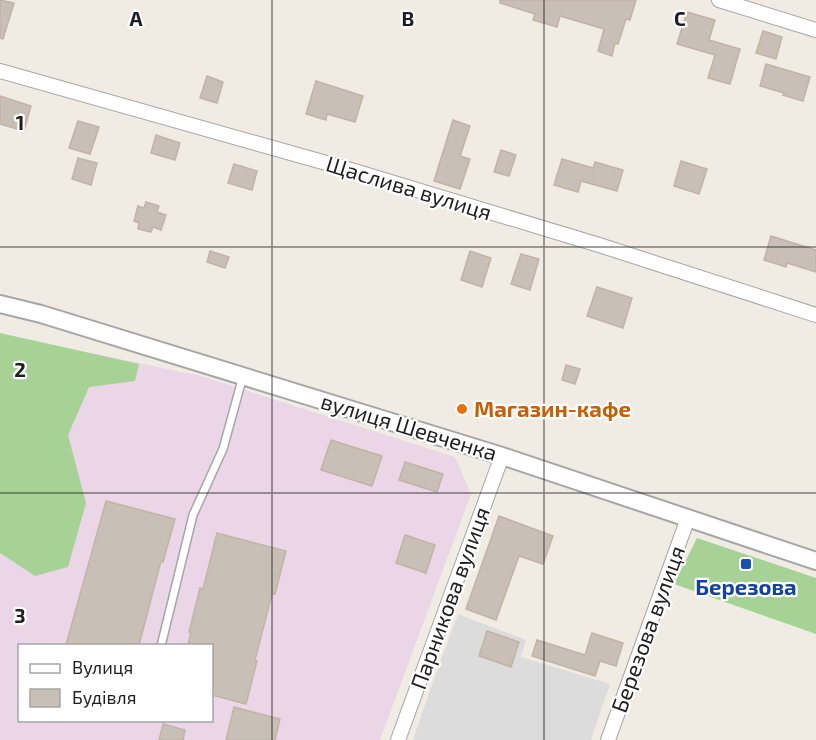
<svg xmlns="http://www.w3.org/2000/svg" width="816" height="740" viewBox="0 0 816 740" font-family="'Exo 2',sans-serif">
<rect width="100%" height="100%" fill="#f0ece4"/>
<!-- residential -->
<path fill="#dddcdc" d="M 458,614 L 526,640 L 521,657 L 610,684 L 591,740 L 413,740 L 431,687 Z"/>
<!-- industrial -->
<path fill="#ead6e6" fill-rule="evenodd" d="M 0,334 L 201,376 L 455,457 L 471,494 L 380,740 L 0,740 ZM 20,646 L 212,646 L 212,720 L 20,720 Z"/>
<!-- forest -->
<g fill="#a7d296">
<path d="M 0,333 L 139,364 L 135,381 L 89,387 L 68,435 L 86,503 L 68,567 L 35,576 L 0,553 Z"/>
<path d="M 697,538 L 816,578 L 816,634 L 674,584 Z"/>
</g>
<!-- building -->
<g fill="#c8bfb7" stroke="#c3b3a6" stroke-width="1.5">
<path d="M 0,0 L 14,3 L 3,39 L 0,38 Z"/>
<path d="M 500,0 L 636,0 L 630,20 L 626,19 L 618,44 L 615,43 L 612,56 L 598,51 L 604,29 L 560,16 L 557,27 L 533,20 L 535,14 L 500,3 Z"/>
<path d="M 687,12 L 715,20 L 709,40 L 740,49 L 730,84 L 708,78 L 715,55 L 677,44 Z"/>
<path d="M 763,31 L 782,37 L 776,59 L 756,53 Z"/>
<path d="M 766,64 L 810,77 L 803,101 L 783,95 L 784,93 L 760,86 Z"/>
<path d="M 207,76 L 223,82 L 217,103 L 200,98 Z"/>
<path d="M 316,81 L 363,96 L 355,122 L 327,114 L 326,120 L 306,114 Z"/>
<path d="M 0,96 L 31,106 L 24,131 L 0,124 Z"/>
<path d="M 453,120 L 470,126 L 460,156 L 470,159 L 460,189 L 434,181 Z"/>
<path d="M 78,121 L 99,127 L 90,154 L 69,148 Z"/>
<path d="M 156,135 L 180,143 L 175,160 L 151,153 Z"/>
<path d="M 501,150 L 516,155 L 509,176 L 494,172 Z"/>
<path d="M 78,158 L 97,163 L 91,185 L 72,179 Z"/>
<path d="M 562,159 L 593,168 L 595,162 L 623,170 L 617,191 L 581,181 L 578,192 L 554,185 Z"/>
<path d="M 681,161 L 707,169 L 699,194 L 674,186 Z"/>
<path d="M 234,164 L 257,171 L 252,190 L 228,183 Z"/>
<path d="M 146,202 L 159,206 L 157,212 L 166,215 L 161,230 L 153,227 L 151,232 L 138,229 L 139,223 L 134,221 L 138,206 L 144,208 Z"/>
<path d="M 771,236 L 816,250 L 816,272 L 787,263 L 786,267 L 764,260 Z"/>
<path d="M 210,251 L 229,257 L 225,268 L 207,262 Z"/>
<path d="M 470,251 L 491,258 L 482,287 L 461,280 Z"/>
<path d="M 521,254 L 539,259 L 530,290 L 511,284 Z"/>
<path d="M 597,287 L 632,298 L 623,328 L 587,316 Z"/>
<path d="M 566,365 L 580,369 L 575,384 L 562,380 Z"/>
<path d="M 331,440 L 382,456 L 372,486 L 321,470 Z"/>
<path d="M 405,462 L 443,474 L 437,492 L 399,480 Z"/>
<path d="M 106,501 L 175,519 L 163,562 L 161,561 L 139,645 L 66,645 Z"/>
<path d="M 499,516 L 553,536 L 543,564 L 519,556 L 496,620 L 466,609 Z"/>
<path d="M 217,533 L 286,551 L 275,594 L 272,594 L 255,660 L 257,661 L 246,704 L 212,695 L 212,645 L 188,645 L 191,632 L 189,632 L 200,588 L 203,589 Z"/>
<path d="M 405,535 L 435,545 L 426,573 L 396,563 Z"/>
<path d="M 487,631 L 519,642 L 511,667 L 479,656 Z"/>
<path d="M 592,633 L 623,643 L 616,666 L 600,661 L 595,676 L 532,656 L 537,640 L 585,655 Z"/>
<path d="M 234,707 L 280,719 L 275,740 L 226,740 Z"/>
<path d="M 163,724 L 185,730 L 183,740 L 159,740 Z"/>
</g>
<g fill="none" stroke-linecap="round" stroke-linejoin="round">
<!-- service casing -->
<g stroke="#a6a6a6" stroke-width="10">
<path id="service" d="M 161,646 L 193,515 L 223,449 L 243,376"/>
</g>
<!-- minor casing -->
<g stroke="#a6a6a6" stroke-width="16">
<g id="minor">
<path d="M 719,0 L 816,30"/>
<path d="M 0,71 L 351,170 L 599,245 L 816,315"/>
<path d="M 398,740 L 502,456"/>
<path d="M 608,740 L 688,518"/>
</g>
</g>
<!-- tertiary casing -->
<g stroke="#a6a6a6" stroke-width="20">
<path id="tertiary" d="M 0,304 L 41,314 L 502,456 L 816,561"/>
</g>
<!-- service -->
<use href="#service" stroke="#fff" stroke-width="7"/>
<!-- minor -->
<use href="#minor" stroke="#fff" stroke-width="14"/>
<!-- tertiary -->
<use href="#tertiary" stroke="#fff" stroke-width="16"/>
</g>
<!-- grid -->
<path fill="none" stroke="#1f1f1f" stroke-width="1.5" stroke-opacity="0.55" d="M 272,0 L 272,740M 544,0 L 544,740M 0,247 L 816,247M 0,493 L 816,493"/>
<!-- markers -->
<circle fill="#e8710a" stroke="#fff" stroke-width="2" cx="462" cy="409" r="6"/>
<rect fill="#1a4fb4" stroke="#fff" stroke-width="2" x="740" y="558" width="12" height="12" rx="3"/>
<g text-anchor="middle" stroke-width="4.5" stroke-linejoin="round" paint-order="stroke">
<!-- street labels -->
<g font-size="22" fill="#1f1f1f" stroke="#fff">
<text transform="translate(409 188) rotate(17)" y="8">Щаслива вулиця</text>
<text transform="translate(409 427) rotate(17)" y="8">вулиця Шевченка</text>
<text transform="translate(450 598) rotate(-70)" y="8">Парникова вулиця</text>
<text transform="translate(648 629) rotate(-70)" y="8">Березова вулиця</text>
</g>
<!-- food labels -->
<g font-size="22" font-weight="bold" fill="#c56008" stroke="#fff" text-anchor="start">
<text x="474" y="417">Магазин-кафе</text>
</g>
<!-- transit labels -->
<g font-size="22" font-weight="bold" fill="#164399" stroke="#fff">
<text x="746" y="595">Березова</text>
</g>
</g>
<g font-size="20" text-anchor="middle" font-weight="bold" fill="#1f1f1f" stroke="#fff" stroke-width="4.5" stroke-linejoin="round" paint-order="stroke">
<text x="136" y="26">A</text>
<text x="408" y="26">B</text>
<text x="680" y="26">C</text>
<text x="20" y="130">1</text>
<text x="20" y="377">2</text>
<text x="20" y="623">3</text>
</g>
<!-- legend -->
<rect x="18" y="644" width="195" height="78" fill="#ffffff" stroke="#a5a5a5" stroke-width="1.5"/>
<rect x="30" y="664" width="30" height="9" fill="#ffffff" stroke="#a5a5a5" stroke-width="1.5"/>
<text x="72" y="674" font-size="18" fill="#1f1f1f">Вулиця</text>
<rect x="30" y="689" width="30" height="18" fill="#c8bfb7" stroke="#a5a5a5" stroke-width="1.5"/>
<text x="72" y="704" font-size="18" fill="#1f1f1f">Будівля</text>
</svg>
